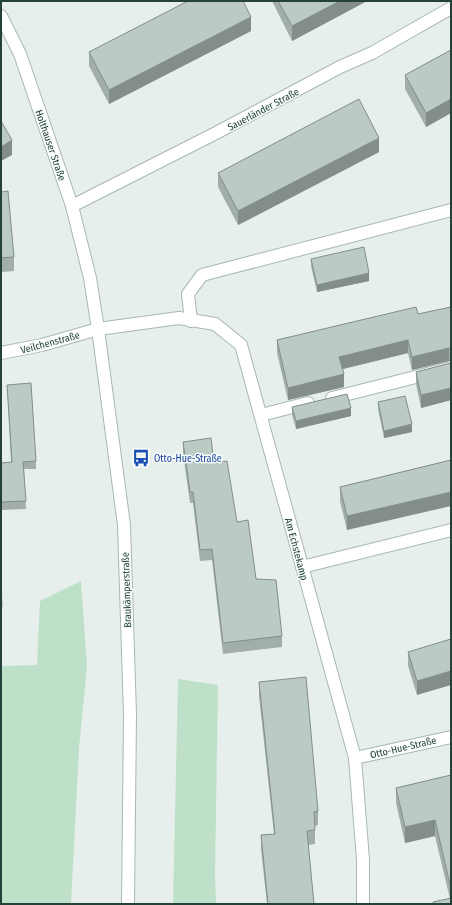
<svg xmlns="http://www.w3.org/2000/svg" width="452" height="905" viewBox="0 0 452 905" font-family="'Fira Sans Condensed',sans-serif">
<rect width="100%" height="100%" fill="#e6efeb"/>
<!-- green -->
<g fill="#bfe0c8">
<path d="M 81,581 L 87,666 L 79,748 L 71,904 L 1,904 L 1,666 L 37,665 L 40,601 Z"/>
<path d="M 178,679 L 218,685 L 215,875 L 216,904 L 173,904 Z"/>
</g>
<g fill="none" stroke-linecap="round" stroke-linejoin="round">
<!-- service casing -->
<g stroke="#a8b8b2" stroke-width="14">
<g id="service">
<path d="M 191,321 L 188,294 L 202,275 L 451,210"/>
<path d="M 332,398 L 451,368"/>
<path d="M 261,415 L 308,403"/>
<path d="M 302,567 L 451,530"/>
</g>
</g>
<!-- minor casing -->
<g stroke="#a8b8b2" stroke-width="14">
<g id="minor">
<path d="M 72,206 L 216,133 L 340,67 L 372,53 L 451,8"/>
<path d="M 1,353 L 42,345 L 98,329 L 179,318 L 215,324 L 241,345 L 355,758 L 363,860 L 363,904"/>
<path d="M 355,758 L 451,737"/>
</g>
</g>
<!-- tertiary casing -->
<g stroke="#a8b8b2" stroke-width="14">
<path id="tertiary" d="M 1,16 L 20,54 L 72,206 L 90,278 L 98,329 L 124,525 L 130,715 L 128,904"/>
</g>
<!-- service -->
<use href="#service" stroke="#fff" stroke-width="12"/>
<!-- minor -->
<use href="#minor" stroke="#fff" stroke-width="12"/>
<!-- tertiary -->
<use href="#tertiary" stroke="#fff" stroke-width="12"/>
</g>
<!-- wall -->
<g fill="#a1aea9">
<path d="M 272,1 L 367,1 L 292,41 Z"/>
<path d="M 251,31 L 109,104 L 89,66 L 89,52 Z"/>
<path d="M 451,50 L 451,113 L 426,127 L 405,89 L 405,75 Z"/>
<path d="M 379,152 L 238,225 L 218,187 L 218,173 Z"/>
<path d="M 1,192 L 14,257 L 14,271 L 1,272 Z"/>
<path d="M 311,259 L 369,281 L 317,292 L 311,266 Z"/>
<path d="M 451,307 L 451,361 L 449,361 L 412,370 L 408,353 L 342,369 L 344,387 L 288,400 L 277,353 L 277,340 L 418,314 Z"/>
<path d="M 451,363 L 451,400 L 421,408 L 416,384 L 416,372 Z"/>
<path d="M 7,385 L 36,461 L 36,469 L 24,469 L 26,509 L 1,510 L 1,463 L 11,462 Z"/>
<path d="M 378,402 L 412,432 L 384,438 L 378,409 Z"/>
<path d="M 292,407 L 351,416 L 296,429 L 292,415 Z"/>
<path d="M 183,442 L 214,463 L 237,522 L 256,579 L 282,636 L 282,647 L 223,654 L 212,560 L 200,561 L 193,503 L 190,503 L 183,453 Z"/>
<path d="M 451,460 L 347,530 L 340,501 L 340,487 Z"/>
<path d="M 1,584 L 2,607 L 2,631 L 1,631 Z"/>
<path d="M 451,639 L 417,695 L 408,666 L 408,652 Z"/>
<path d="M 259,682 L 318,811 L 318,825 L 315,826 L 315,844 L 308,845 L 314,904 L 267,904 L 261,849 L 261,835 L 274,834 L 259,696 Z"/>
<path d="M 451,775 L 451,904 L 433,904 L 433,902 L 450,899 L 435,836 L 405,843 L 396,803 L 396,788 Z"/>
</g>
<!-- shaded-wall -->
<g fill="#838d89">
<path d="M 340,1 L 367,1 L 292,41 L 292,26 Z"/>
<path d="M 251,17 L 251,31 L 109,104 L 109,90 Z"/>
<path d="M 451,99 L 451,113 L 426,127 L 426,113 Z"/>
<path d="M 379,138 L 379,152 L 238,225 L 238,211 Z"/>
<path d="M 12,140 L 12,155 L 1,161 L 1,147 Z"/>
<path d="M 369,273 L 369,281 L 317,292 L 317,285 Z"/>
<path d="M 408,340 L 408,353 L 339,370 L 339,357 Z"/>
<path d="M 449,348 L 449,361 L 412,370 L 412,357 Z"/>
<path d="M 344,374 L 344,387 L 288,400 L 288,388 Z"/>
<path d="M 451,388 L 451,400 L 421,408 L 421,395 Z"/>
<path d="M 351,408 L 351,416 L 296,429 L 296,421 Z"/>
<path d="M 412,424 L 412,432 L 384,438 L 384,431 Z"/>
<path d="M 451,492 L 451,506 L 347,530 L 347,516 Z"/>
<path d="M 451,671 L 451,685 L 417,695 L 417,681 Z"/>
<path d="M 435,820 L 435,836 L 405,843 L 405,827 Z"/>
</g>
<!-- building -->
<g fill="#bbcac4" stroke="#838d89">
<path d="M 188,1 L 243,1 L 251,17 L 109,90 L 89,52 Z"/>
<path d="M 278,1 L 340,1 L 292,26 Z"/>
<path d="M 451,50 L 451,99 L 426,113 L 405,75 Z"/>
<path d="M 359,99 L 379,138 L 238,211 L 218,173 Z"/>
<path d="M 1,121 L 12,140 L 1,147 Z"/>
<path d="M 8,191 L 14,257 L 1,258 L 1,192 Z"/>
<path d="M 364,247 L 369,273 L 317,285 L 311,259 Z"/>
<path d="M 416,307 L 418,314 L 451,307 L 451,348 L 449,348 L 412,357 L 408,340 L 339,357 L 344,374 L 288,388 L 277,340 Z"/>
<path d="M 451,363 L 451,388 L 421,395 L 416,372 Z"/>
<path d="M 31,383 L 36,461 L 23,462 L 26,501 L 1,502 L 1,463 L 12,462 L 7,385 Z"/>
<path d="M 347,394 L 351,408 L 296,421 L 292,407 Z"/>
<path d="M 405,396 L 412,424 L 384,431 L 378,402 Z"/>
<path d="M 211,438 L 214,463 L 227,461 L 237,522 L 248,520 L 256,579 L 276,580 L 282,636 L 223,643 L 212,549 L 200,550 L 193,492 L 190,492 L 183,442 Z"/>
<path d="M 451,460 L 451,492 L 347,516 L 340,487 Z"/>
<path d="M 1,584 L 2,607 L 1,607 Z"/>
<path d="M 451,639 L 451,671 L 417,681 L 408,652 Z"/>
<path d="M 306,677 L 318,811 L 314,812 L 315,830 L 307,831 L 314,904 L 268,904 L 261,835 L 275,834 L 259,682 Z"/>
<path d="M 451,775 L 451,889 L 435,820 L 405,827 L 396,788 Z"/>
<path d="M 451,898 L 451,904 L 433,904 L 433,902 Z"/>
</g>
<!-- icons -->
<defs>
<g id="bus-bare" transform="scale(1.38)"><path d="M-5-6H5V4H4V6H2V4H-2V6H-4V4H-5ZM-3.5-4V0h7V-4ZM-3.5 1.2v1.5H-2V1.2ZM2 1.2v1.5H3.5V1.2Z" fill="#1a4fb4" stroke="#f7fbf9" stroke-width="2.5" paint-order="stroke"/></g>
</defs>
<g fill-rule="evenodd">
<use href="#bus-bare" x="141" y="458"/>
</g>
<g text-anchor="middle" stroke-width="3" stroke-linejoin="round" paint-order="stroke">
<!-- street labels -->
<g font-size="10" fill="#24423a" stroke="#f7fbf9">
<text transform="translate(263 109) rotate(-28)" y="4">Sauerländer Straße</text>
<text transform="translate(51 145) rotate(71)" y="4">Holthauser Straße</text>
<text transform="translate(50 342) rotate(-15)" y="4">Veilchenstraße</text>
<text transform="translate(297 549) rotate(75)" y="4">Am Echstekamp</text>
<text transform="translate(126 590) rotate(-92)" y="4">Braukämperstraße</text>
<text transform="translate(403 747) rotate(-13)" y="4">Otto-Hue-Straße</text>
</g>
<!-- transit labels -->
<g font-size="10" fill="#164399" stroke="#f7fbf9" text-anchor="start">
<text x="154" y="462">Otto-Hue-Straße</text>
</g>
</g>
<!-- border -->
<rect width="452" height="905" fill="none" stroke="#24423a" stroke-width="4"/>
</svg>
